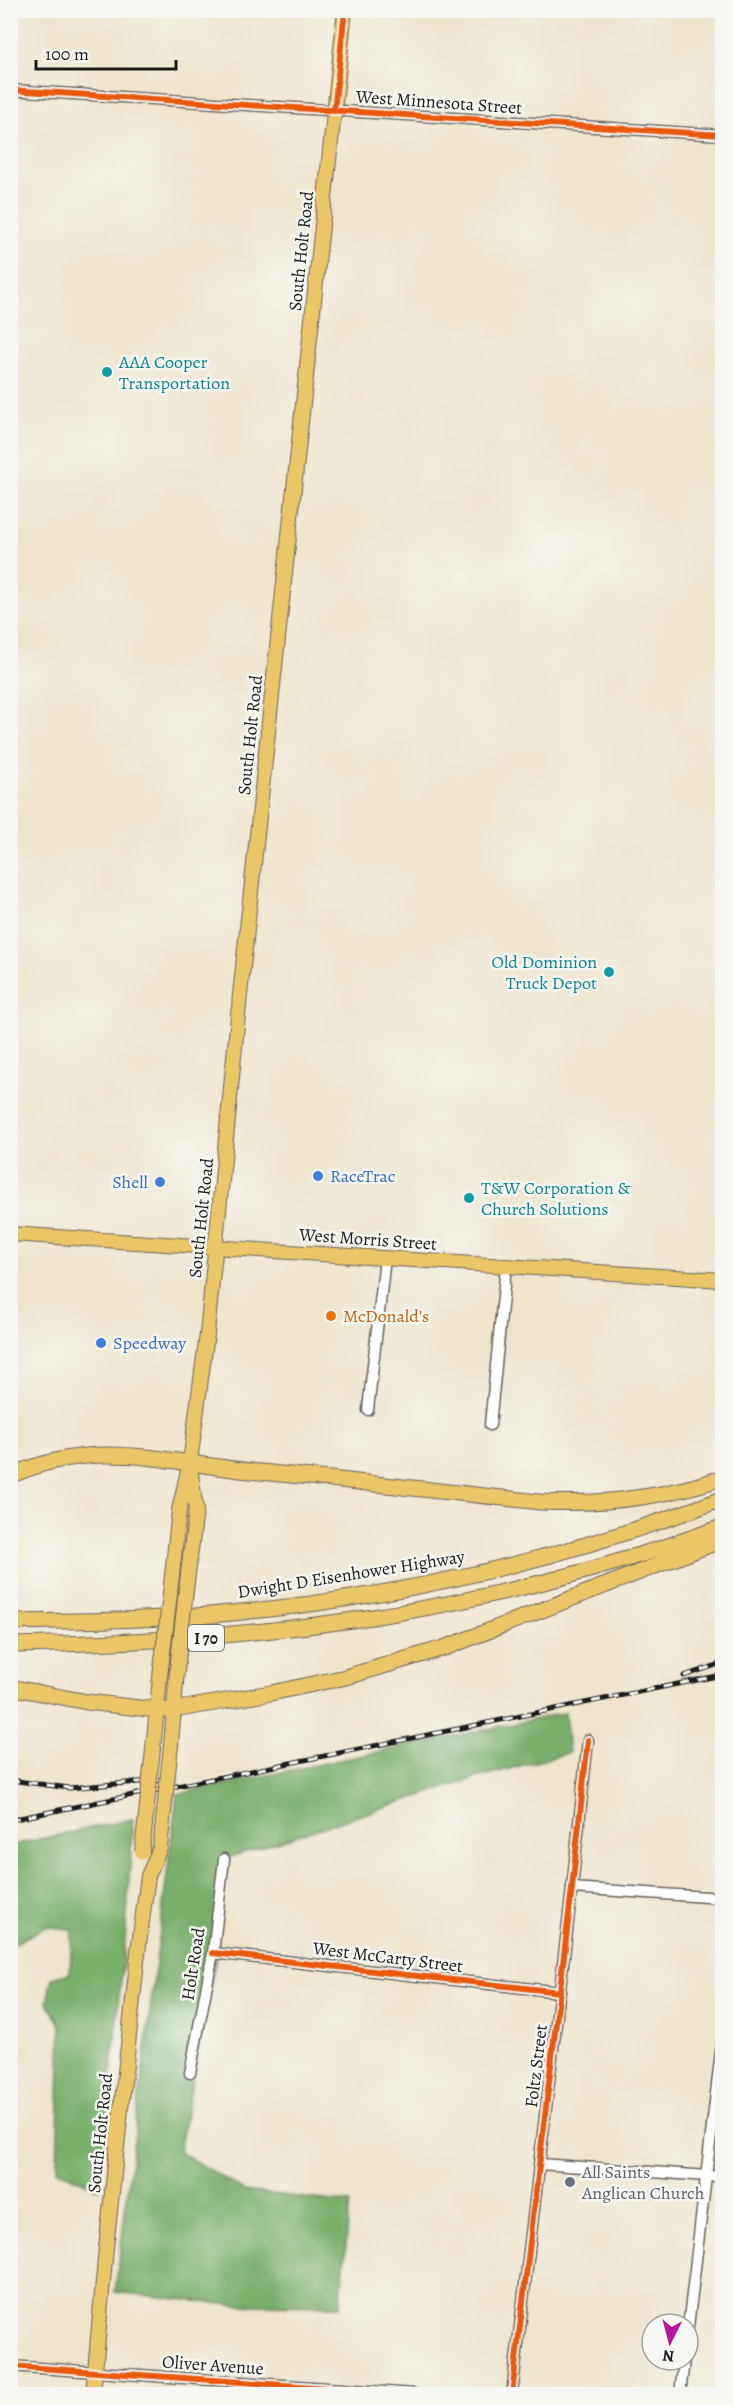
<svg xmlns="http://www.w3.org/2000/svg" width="733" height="2405" viewBox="0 0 733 2405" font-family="Alegreya,serif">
<rect width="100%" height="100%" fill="#f6f6f2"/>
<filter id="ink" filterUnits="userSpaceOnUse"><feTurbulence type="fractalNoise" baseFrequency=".0167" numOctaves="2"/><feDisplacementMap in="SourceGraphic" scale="12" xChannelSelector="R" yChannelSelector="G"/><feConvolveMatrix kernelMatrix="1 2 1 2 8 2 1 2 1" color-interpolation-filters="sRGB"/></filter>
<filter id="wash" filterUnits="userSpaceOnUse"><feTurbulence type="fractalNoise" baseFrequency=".008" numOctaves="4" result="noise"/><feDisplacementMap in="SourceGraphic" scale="24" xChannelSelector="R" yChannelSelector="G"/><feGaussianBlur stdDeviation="1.35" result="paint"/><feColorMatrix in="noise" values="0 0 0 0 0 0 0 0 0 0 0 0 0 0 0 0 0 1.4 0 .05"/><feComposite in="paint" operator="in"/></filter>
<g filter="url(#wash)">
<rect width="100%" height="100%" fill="#eee5cc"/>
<!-- forest -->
<g fill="#79af6c" stroke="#4a6644" stroke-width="1.5">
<path d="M 565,1713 L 569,1753 L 482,1776 L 224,1859 L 216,1957 L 179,2151 L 244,2191 L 350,2203 L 340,2306 L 233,2305 L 115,2292 L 177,1794 Z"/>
<path d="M 133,1819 L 125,1942 L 99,2189 L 57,2170 L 61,2026 L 47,2002 L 52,1978 L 70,1973 L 72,1930 L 46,1926 L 11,1946 L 11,1845 Z"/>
</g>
</g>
<g filter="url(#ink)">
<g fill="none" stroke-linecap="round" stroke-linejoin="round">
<!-- minor casing -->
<g stroke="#66625a" stroke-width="13">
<g id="minor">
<path d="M 10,90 L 722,135"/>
<path d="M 368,1410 L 385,1258"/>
<path d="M 490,1425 L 506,1266"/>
<path d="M 572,1888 L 722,1898"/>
<path d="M 213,1953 L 560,1992"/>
<path d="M 190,2073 L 213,1953 L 224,1859"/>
<path d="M 540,2164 L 722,2177"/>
<path d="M 688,2327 L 722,2043"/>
<path d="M 10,2366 L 414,2394"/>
<path d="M 512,2394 L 572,1888 L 588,1740"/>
<path d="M 680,2394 L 684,2360"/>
</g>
</g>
<!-- major casing -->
<g stroke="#66625a" stroke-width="16">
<g id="major">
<path d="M 10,1234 L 722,1280"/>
<path d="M 186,1590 L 196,1510 L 191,1473"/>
<path d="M 169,1603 L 179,1510 L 190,1462 L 207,1334 L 240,995 L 345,10"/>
<path d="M 171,1745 L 177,1670"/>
<path d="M 153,1749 L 160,1677"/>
<path d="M 93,2394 L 106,2248 L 139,1944 L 148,1876 L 160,1848"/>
</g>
</g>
<!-- highway casing -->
<g stroke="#66625a" stroke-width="17">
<g id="highway">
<path d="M 10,1476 C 99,1436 169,1464 260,1472 C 354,1481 447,1492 540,1502 C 604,1505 662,1498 722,1478"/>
<path d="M 10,1622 C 88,1621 165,1620 242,1612 C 405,1596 569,1557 722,1499"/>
<path d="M 10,1645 C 259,1642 488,1613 722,1527"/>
<path d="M 10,1687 L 87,1702 L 157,1710 L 174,1710 L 271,1693 L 346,1677 L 447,1647 L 722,1540"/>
</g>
</g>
<!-- minor -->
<use href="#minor" stroke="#fff" stroke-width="10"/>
<!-- major -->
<use href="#major" stroke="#ebc669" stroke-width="14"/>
<!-- highway -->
<use href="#highway" stroke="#ebc669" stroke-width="15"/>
<!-- rail casing -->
<g stroke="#1c1c1c" stroke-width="5">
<g id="rail">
<path d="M 684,1676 L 722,1663"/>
<path d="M 10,1780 L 69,1788 L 173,1779"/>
<path d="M 10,1820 L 722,1675"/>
</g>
</g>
<!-- rail -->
<use href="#rail" stroke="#f6f6f2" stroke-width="3" stroke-dasharray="9" stroke-linecap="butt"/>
<!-- major-bridge casing -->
<g stroke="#66625a" stroke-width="16" stroke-linecap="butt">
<g id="major-bridge">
<path d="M 177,1670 L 186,1590"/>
<path d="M 160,1677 L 169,1603"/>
<path d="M 160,1848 L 171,1745"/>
<path d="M 142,1852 L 153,1749"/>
</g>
</g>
<!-- major-bridge -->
<use href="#major-bridge" stroke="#ebc669" stroke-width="14"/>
<!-- cycleway casing -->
<g stroke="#f6f6f2" stroke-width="10">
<g id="cycleway">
<path d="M 10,90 L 722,135"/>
<path d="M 334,111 L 345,10"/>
<path d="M 213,1953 L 560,1992"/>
<path d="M 10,2366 L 414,2394"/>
<path d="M 512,2394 L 572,1888 L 588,1740"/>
</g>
</g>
<!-- cycleway -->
<use href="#cycleway" stroke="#e8590c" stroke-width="6"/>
</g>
</g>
<!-- markers -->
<g fill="#0f9aa8" stroke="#f6f6f2" stroke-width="2">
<circle cx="107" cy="372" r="6"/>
<circle cx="609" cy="972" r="6"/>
<circle cx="469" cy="1198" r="6"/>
</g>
<g fill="#3f7fe0" stroke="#f6f6f2" stroke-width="2">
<circle cx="318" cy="1176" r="6"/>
<circle cx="160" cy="1182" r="6"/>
<circle cx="101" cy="1343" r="6"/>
</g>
<circle fill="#e8710a" stroke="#f6f6f2" stroke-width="2" cx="331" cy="1316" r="6"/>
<circle fill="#6b7280" stroke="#f6f6f2" stroke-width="2" cx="570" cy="2182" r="6"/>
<g text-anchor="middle" stroke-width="5" stroke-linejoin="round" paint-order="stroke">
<!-- shield labels -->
<rect fill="#f6f6f2" stroke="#5d5d5c" stroke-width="1.5" x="188" y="1625" width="36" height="26" rx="4.5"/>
<g font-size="16" font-weight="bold" fill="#1c1c1c">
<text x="206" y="1644">I 70</text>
</g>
<!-- street labels -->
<g font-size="18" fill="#1c1c1c" stroke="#f6f6f2">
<text transform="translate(439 102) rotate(4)" y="6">West Minnesota Street</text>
<text transform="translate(301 251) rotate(-84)" y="6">South Holt Road</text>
<text transform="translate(250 735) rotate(-84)" y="6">South Holt Road</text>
<text transform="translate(201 1218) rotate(-84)" y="6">South Holt Road</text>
<text transform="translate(368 1239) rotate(4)" y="6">West Morris Street</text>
<text transform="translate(351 1574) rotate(-9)" y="6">Dwight D Eisenhower Highway</text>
<text transform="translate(388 1957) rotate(7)" y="6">West McCarty Street</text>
<text transform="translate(193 1964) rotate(-81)" y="6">Holt Road</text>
<text transform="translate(536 2066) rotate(-83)" y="6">Foltz Street</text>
<text transform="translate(100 2133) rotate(-84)" y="6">South Holt Road</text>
<text transform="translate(213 2365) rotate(4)" y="6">Oliver Avenue</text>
</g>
<!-- culture labels -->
<g font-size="18" fill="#0d838f" stroke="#f6f6f2" text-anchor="start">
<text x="119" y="368">AAA Cooper<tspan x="119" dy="21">Transportation</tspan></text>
<text x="597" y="968" text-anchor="end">Old Dominion<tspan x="597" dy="21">Truck Depot</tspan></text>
<text x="481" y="1194">T&amp;W Corporation &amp;<tspan x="481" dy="21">Church Solutions</tspan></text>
</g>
<!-- shop labels -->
<g font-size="18" fill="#366cbe" stroke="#f6f6f2" text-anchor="start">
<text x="330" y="1182">RaceTrac</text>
<text x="148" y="1188" text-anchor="end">Shell</text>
<text x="113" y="1349">Speedway</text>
</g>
<!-- food labels -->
<g font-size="18" fill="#c56008" stroke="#f6f6f2" text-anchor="start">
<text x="343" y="1322">McDonald's</text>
</g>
<!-- worship labels -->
<g font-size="18" fill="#5b616d" stroke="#f6f6f2" text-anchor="start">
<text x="582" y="2178">All Saints<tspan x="582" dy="21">Anglican Church</tspan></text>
</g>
</g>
<!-- margin -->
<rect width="733" height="2405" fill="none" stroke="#f6f6f2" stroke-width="36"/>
<!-- north arrow -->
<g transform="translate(670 2342) rotate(186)"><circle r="28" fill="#f6f6f2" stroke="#9f9f9c" stroke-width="1.5"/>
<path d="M0-4.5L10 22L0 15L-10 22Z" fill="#b5179e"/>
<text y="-9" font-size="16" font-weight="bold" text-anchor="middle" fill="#1c1c1c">N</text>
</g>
<!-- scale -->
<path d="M36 60v9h140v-9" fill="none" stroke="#1c1c1c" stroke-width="3"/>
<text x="45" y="60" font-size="18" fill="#1c1c1c" stroke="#f6f6f2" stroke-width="4.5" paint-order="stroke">100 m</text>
</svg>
